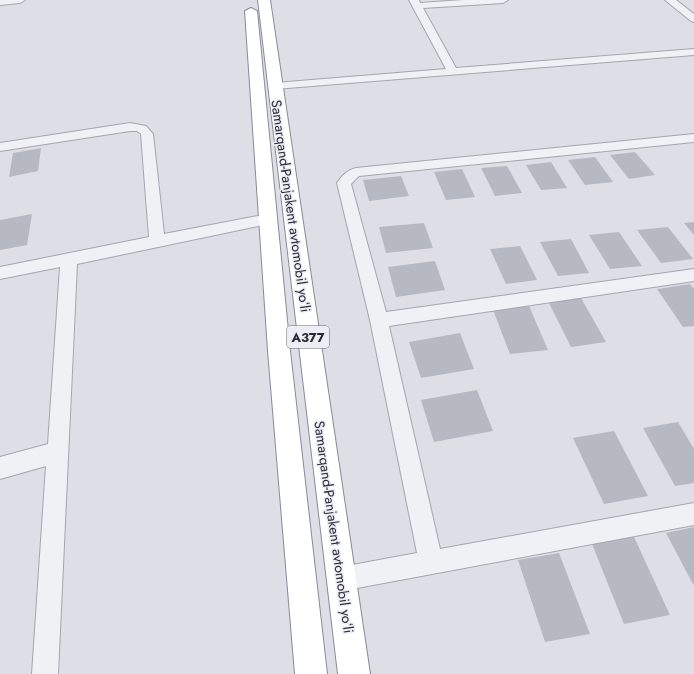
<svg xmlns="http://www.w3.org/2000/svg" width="694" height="674" viewBox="0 0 694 674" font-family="Jost,sans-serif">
<rect width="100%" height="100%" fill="#dedfe6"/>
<!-- building -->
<g fill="#b6b8c2">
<path d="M 41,148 L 38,171 L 9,177 L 13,153 Z"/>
<path d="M 635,152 L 655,175 L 629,179 L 610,155 Z"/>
<path d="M 595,157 L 613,182 L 585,185 L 568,160 Z"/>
<path d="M 551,162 L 567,188 L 541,190 L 526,165 Z"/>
<path d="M 507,166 L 522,193 L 495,196 L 481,168 Z"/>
<path d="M 462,169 L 475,197 L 446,200 L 434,172 Z"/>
<path d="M 401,176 L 409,196 L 369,201 L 363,180 Z"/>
<path d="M 32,214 L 27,245 L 0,250 L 0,220 Z"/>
<path d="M 694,222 L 694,235 L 684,223 Z"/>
<path d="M 424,223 L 433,248 L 386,253 L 379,227 Z"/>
<path d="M 668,227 L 693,259 L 661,263 L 637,230 Z"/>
<path d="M 619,232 L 642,266 L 610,269 L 589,235 Z"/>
<path d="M 571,239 L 589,273 L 558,276 L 540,242 Z"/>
<path d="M 520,246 L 537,280 L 506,284 L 490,249 Z"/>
<path d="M 435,261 L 445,290 L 396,297 L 388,267 Z"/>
<path d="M 690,284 L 694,289 L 694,326 L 683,327 L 657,289 Z"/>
<path d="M 581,298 L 606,342 L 571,347 L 549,303 Z"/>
<path d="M 529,306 L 548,350 L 510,354 L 493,310 Z"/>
<path d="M 460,333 L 474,369 L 421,378 L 409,342 Z"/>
<path d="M 477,390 L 493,431 L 434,442 L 421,400 Z"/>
<path d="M 678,422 L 694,449 L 694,483 L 675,486 L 643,428 Z"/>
<path d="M 614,431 L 648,496 L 604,504 L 573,438 Z"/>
<path d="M 694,527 L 694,586 L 666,533 Z"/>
<path d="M 634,537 L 670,615 L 624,624 L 592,544 Z"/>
<path d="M 559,553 L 590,634 L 545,642 L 518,560 Z"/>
</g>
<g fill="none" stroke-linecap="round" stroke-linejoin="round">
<!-- minor casing -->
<g stroke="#a4a5af" stroke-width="2">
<g id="minor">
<path d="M 0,0 L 25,0 L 20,3 L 0,5 Z"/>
<path d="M 409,0 L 419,0 L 420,3 L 463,0 L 508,0 L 503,3 L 423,8 L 456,68 L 694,49 L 694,55 L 275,89 L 269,86 L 275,83 L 446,69 Z"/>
<path d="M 665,0 L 676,0 L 694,14 L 694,22 L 691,21 Z"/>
<path d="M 130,123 L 146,126 L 153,134 L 164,234 L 268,214 L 273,215 L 275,219 L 273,223 L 268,224 L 77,264 L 58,674 L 32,674 L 46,466 L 0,479 L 0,457 L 48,444 L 60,267 L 0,279 L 0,267 L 149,237 L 141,134 L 137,131 L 130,131 L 0,151 L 0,143 Z"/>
<path d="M 694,134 L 694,142 L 359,176 L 351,184 L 386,312 L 694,269 L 694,281 L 389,326 L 440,549 L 694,503 L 694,525 L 341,591 L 332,588 L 329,579 L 332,570 L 341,567 L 417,553 L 370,320 L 337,183 C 342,176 347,170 356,168 Z"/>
</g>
</g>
<!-- trunk casing -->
<g stroke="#878a9b" stroke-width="2">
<g id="trunk">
<path d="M 258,0 L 270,0 L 370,674 L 338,674 Z"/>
<path d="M 251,8 L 257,11 L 290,351 L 327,674 L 295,674 L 268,351 L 245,11 Z"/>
</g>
</g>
<!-- minor -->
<use href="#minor" fill="#f0f1f5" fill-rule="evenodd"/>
<!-- trunk -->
<use href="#trunk" fill="#fff" fill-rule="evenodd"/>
</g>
<g text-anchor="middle" stroke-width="3" stroke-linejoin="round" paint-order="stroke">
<!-- shield labels -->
<rect fill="#edeef4" stroke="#646672" stroke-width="1" x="287" y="326" width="42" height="22" rx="3"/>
<g font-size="13" font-weight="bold" fill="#292b3b">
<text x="308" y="342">A377</text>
</g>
<!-- street labels -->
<g font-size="14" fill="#292b3b" stroke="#edeef4">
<text transform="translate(291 206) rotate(82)" y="5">Samarqand-Panjakent avtomobil yoʻli</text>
<text transform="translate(334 527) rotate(82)" y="5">Samarqand-Panjakent avtomobil yoʻli</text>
</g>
</g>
</svg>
